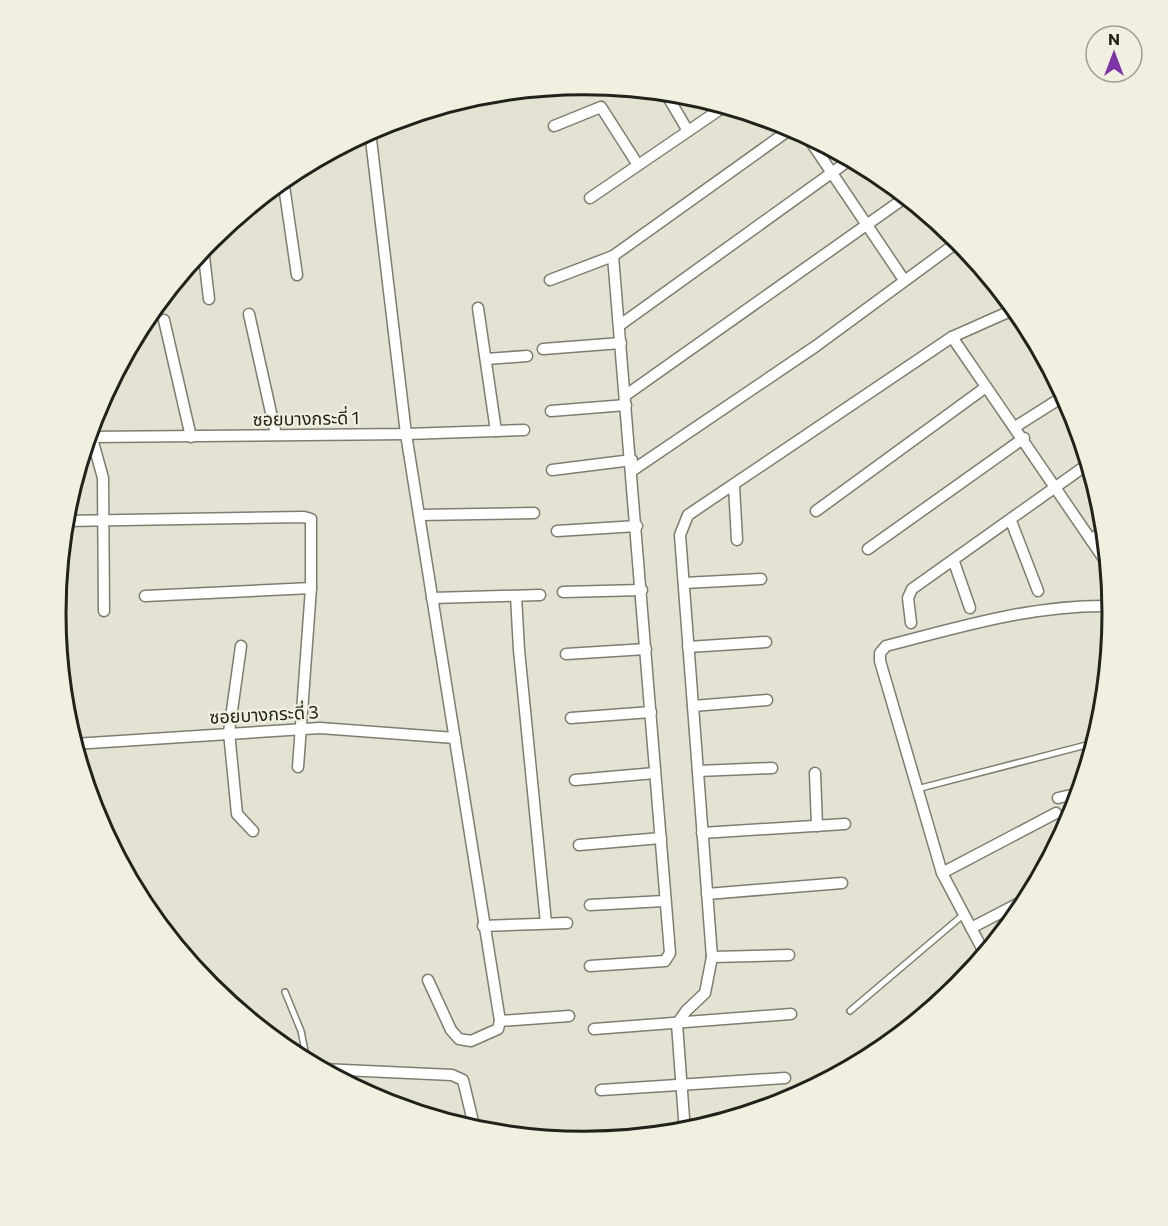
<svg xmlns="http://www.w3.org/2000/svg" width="1168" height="1226" viewBox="0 0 1168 1226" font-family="Commissioner,'Noto Sans Thai',sans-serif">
<rect width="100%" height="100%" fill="#e4e3d3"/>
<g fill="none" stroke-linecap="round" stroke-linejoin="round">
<!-- lane casing -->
<g stroke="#7e7d6f" stroke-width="8">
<g id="lane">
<path d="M 917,789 L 1094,743"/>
<path d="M 285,992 L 301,1031 L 307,1061"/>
<path d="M 850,1011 L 963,915"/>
</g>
</g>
<!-- street casing -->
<g stroke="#7e7d6f" stroke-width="13">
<g id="street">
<path d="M 665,92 L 688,131"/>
<path d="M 554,126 L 601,107 L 638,165"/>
<path d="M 370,131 L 406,434 L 500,1021 L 498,1029 L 471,1041 L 459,1039 L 451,1030 L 428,980"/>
<path d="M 807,136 L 904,280"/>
<path d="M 283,179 L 297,275"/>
<path d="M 590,198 L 725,106"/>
<path d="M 203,248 L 209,299"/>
<path d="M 550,280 L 613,256 L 792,128"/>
<path d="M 478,308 L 496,431"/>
<path d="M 249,314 L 276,435"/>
<path d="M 164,320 L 191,437"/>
<path d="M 620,325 L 851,159"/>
<path d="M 952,337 L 1104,559"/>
<path d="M 543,349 L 621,343"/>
<path d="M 486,359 L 527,356"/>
<path d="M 626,395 L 906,197"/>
<path d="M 551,411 L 626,405"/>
<path d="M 1015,427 L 1064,396"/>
<path d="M 90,431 L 103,478 L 104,611"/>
<path d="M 88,437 L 406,434 L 524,430"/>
<path d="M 552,470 L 632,460"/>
<path d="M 633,470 L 816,346 L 959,241"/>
<path d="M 734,486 L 737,540"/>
<path d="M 816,511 L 986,387"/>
<path d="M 419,515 L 534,513"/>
<path d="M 65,521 L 304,517 L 311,519 L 311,588 L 298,767"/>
<path d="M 1011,521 L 1038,591"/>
<path d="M 557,531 L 637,526"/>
<path d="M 1091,540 L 1104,530"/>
<path d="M 868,549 L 1024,438"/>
<path d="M 954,562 L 970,608"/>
<path d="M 684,583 L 761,579"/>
<path d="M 563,592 L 642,590"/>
<path d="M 145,596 L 311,588"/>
<path d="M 516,596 L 519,650 L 546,923"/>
<path d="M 432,598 L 540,595"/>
<path d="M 911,623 L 908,598 L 912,589 L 1088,464"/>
<path d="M 241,646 L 229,732 L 237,814 L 253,831"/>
<path d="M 688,647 L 766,642"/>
<path d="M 566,654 L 646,649"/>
<path d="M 693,706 L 767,700"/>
<path d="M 571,718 L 651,712"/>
<path d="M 74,744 L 320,728 L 455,738"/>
<path d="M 698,771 L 772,768"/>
<path d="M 815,773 L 817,826"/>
<path d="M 575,780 L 655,773"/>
<path d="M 1058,798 L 1071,795 L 1076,802"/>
<path d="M 702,833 L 845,824"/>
<path d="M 579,845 L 661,838"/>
<path d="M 942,873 L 1056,813"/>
<path d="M 707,894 L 842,883"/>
<path d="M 590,905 L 664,901"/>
<path d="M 483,926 L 567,923"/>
<path d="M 971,928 L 1027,899"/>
<path d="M 985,954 L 942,873 L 880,661 L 880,653 L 886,646 C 960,627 1034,604 1112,606"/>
<path d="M 712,957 L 789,955"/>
<path d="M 590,966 L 665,961 L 670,953 L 613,256"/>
<path d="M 500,1021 L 569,1016"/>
<path d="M 594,1029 L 791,1014"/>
<path d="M 322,1069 L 452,1075 L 463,1080 L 475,1130"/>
<path d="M 601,1090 L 785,1078"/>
<path d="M 685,1132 L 677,1024 L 686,1011 L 705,993 L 712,957 L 680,535 L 688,515 L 952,337 L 1015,309"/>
</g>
</g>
<!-- lane -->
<use href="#lane" stroke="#fff" stroke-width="5"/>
<!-- street -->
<use href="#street" stroke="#fff" stroke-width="10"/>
</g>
<g text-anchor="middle" stroke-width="4.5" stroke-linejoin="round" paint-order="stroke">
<!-- street labels -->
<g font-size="18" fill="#22221c" stroke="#f1f0e0">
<text transform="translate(306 419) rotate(-1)" y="6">ซอยบางกระดี่ 1</text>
<text transform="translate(264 715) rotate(-3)" y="6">ซอยบางกระดี่ 3</text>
</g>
</g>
<!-- crop -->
<path d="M0 0H1168V1226H0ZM66 613a518 518 0 1 1 1036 0a518 518 0 1 1-1036 0Z" fill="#f1f0e0" fill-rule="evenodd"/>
<path fill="none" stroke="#22221c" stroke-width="3" d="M66 613a518 518 0 1 1 1036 0a518 518 0 1 1-1036 0Z"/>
<!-- north arrow -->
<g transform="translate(1114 54)"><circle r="28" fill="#f1f0e0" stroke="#9e9e92" stroke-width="1.5"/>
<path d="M0-4.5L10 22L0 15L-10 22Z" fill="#7c34a7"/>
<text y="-9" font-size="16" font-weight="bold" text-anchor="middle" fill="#22221c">N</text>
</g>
</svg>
